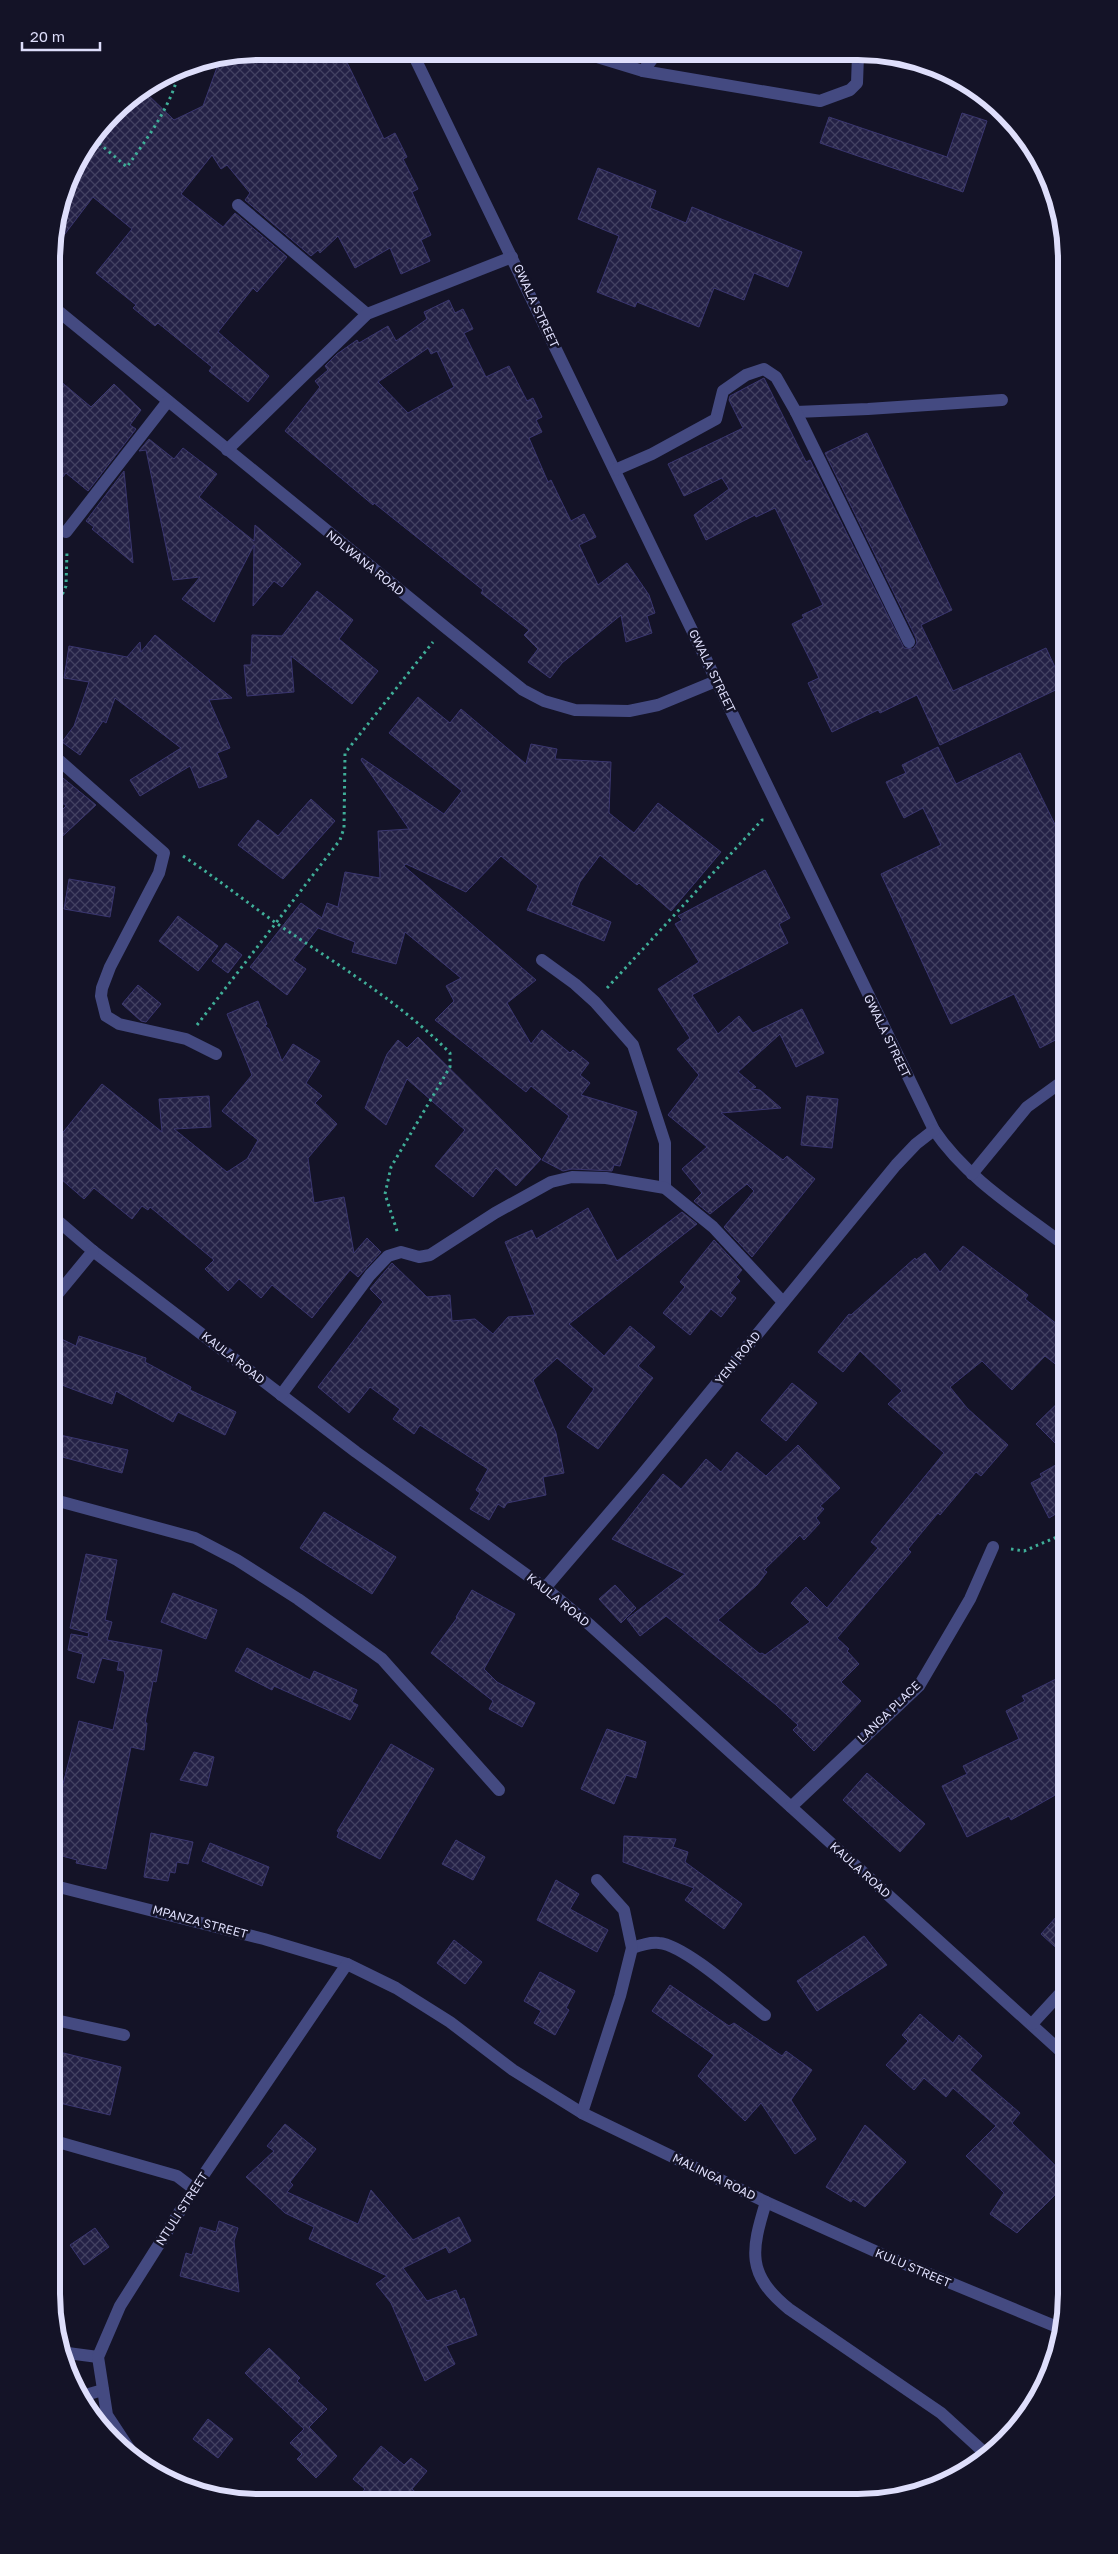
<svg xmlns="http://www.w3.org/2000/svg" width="1118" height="2554" viewBox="0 0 1118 2554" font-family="'Golos Text',sans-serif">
<defs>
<pattern id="building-cross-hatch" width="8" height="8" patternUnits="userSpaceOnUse" patternTransform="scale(1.25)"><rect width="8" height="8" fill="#242146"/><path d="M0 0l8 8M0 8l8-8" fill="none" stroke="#434162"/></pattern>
</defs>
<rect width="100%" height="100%" fill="#141327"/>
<!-- building -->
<g fill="url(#building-cross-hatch)" stroke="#3a366f" fill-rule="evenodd">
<path d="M 260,51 L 342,52 L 384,139 L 395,133 L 407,157 L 403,159 L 418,189 L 412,192 L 431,235 L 421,240 L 430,261 L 401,274 L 390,248 L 355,268 L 338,236 L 320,253 L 318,250 L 311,256 L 245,200 L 250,193 L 227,165 L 221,169 L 212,155 L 181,194 L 223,227 L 235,213 L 287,257 L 257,292 L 253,288 L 218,332 L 269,376 L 248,402 L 209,371 L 212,367 L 158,323 L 155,326 L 133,308 L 136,305 L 96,273 L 132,229 L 93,197 L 52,251 L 52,246 L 70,176 L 122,103 L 143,90 L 174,120 L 203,106 L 220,59 Z"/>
<path d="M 962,113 L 987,121 L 963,192 L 820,143 L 829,117 L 947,157 Z"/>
<path d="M 598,168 L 656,191 L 650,208 L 686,223 L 692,207 L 802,252 L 788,287 L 754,273 L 744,300 L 714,288 L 699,327 L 637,302 L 635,307 L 597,292 L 619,236 L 578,219 Z"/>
<path d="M 449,300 L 455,313 L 463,309 L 473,329 L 464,333 L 486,377 L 509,366 L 527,401 L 533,398 L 542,417 L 536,420 L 542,432 L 529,438 L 548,482 L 551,480 L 571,521 L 584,514 L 596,537 L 579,545 L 598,585 L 627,563 L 649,595 L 655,613 L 647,616 L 652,633 L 626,642 L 621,615 L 562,663 L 550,678 L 528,662 L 538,649 L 524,635 L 529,630 L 481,593 L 483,590 L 374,503 L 373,505 L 285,431 L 320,387 L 315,381 L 328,370 L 325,366 L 337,354 L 357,340 L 359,343 L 388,326 L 396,341 L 427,319 L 424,312 ZM 428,348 L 431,354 L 437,351 L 454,387 L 408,413 L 378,382 Z"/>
<path d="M 52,374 L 91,407 L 114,384 L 141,410 L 130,425 L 136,429 L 88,491 L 66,473 L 52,491 Z"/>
<path d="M 764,378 L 806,462 L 810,460 L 904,648 L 913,649 L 917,643 L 916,638 L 825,453 L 867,433 L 952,610 L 921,625 L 953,691 L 1046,648 L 1064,686 L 940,745 L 917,695 L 880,713 L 878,710 L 832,732 L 808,683 L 819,678 L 792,624 L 804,618 L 802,615 L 823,605 L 775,508 L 756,517 L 755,515 L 706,540 L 694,515 L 729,489 L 722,478 L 684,496 L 668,464 L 743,428 L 729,400 L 730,396 Z"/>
<path d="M 149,439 L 174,459 L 183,448 L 217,474 L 199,497 L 254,541 L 255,525 L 301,564 L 282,587 L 274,581 L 253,606 L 254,545 L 214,622 L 182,599 L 200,577 L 173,580 L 146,450 L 139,451 Z"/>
<path d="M 124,471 L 133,563 L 92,529 L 94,527 L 86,521 Z"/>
<path d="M 317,591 L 353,620 L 339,639 L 378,671 L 352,704 L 291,656 L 294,692 L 247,696 L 244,665 L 251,665 L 252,635 L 282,636 Z"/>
<path d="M 155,635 L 232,698 L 209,700 L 230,748 L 217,753 L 227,777 L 199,788 L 190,766 L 140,796 L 130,780 L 181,748 L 115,698 L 106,723 L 103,721 L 80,755 L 62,742 L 74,726 L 89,682 L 64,678 L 69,646 L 127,657 L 140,642 L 141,652 Z"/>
<path d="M 418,697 L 450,723 L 461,709 L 526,764 L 531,744 L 557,749 L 555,759 L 611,762 L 609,813 L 634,833 L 658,803 L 721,852 L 671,911 L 639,883 L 637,885 L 600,855 L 580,882 L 571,905 L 611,922 L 604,941 L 527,910 L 538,886 L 501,856 L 466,892 L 406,864 L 404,866 L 536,980 L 507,1003 L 531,1044 L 542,1030 L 570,1053 L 573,1050 L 589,1063 L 580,1075 L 590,1083 L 581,1095 L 637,1112 L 620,1166 L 614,1165 L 612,1171 L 572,1169 L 563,1171 L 542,1160 L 569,1116 L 531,1086 L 526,1092 L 435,1020 L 454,1001 L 446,986 L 461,978 L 405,932 L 396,964 L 352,952 L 355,942 L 318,928 L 293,960 L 306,969 L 287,995 L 250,967 L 301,903 L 322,918 L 327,903 L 338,907 L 345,872 L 380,878 L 378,831 L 409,829 L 361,760 L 362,758 L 444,814 L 462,791 L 389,733 Z"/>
<path d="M 938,747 L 956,784 L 1020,753 L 1067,849 L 1067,1034 L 1040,1048 L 1014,994 L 951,1024 L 881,874 L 941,845 L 923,808 L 904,818 L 886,782 L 906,773 L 902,765 Z"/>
<path d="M 63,778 L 96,805 L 52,846 L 52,820 L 66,806 L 52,794 L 52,791 Z"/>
<path d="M 311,799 L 335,821 L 283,879 L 238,845 L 258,820 L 278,836 Z"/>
<path d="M 765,870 L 790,918 L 779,924 L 788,943 L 692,995 L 718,1034 L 739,1016 L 753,1033 L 802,1009 L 824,1053 L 796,1067 L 780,1034 L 738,1072 L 756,1087 L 751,1089 L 760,1090 L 781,1108 L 721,1113 L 783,1160 L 787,1156 L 815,1179 L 752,1257 L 724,1227 L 754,1191 L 747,1184 L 710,1214 L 694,1201 L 702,1193 L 682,1169 L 707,1147 L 668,1115 L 699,1075 L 677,1049 L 690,1038 L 658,989 L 699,962 L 675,924 L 682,920 L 678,916 Z"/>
<path d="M 69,879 L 115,887 L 110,917 L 64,909 Z"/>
<path d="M 178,916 L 218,946 L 198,971 L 159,941 Z"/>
<path d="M 226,943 L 242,955 L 228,973 L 212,961 Z"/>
<path d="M 138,985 L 161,1004 L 146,1022 L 141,1021 L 122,1004 Z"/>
<path d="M 258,1001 L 267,1024 L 265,1026 L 269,1029 L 282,1061 L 293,1044 L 320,1061 L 306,1083 L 322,1096 L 315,1103 L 337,1124 L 308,1158 L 314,1203 L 344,1197 L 354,1253 L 367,1238 L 381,1252 L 358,1277 L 350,1270 L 312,1318 L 272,1285 L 261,1298 L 239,1279 L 228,1291 L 205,1269 L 214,1260 L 150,1207 L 148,1210 L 142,1206 L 132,1219 L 94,1188 L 84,1199 L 52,1171 L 52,1146 L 102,1084 L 162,1132 L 159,1099 L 209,1096 L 211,1127 L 174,1129 L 227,1172 L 247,1159 L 258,1140 L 222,1111 L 252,1075 L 227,1014 Z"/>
<path d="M 418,1037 L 541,1159 L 516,1186 L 496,1168 L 473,1197 L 435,1166 L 465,1130 L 407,1079 L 386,1125 L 365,1108 L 387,1054 L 398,1040 L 407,1048 Z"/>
<path d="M 807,1096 L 838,1099 L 832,1148 L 801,1145 Z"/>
<path d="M 588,1208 L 617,1261 L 682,1212 L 697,1224 L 569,1324 L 604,1356 L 630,1326 L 655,1347 L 638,1366 L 653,1378 L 598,1449 L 567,1427 L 594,1389 L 557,1358 L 533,1380 L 556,1433 L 564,1473 L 543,1477 L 546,1495 L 507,1503 L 504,1508 L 498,1504 L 489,1520 L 470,1509 L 480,1493 L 476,1490 L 488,1469 L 420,1425 L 414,1434 L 393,1419 L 400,1409 L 370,1387 L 349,1413 L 318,1387 L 383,1302 L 370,1289 L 392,1263 L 427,1297 L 450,1295 L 452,1321 L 475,1319 L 493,1334 L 508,1317 L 535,1315 L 505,1242 L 532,1230 L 536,1239 Z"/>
<path d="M 714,1240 L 742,1270 L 736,1277 L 740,1281 L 730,1293 L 736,1298 L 721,1317 L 711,1309 L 690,1335 L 663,1313 L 685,1287 L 680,1282 Z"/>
<path d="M 963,1246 L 1028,1295 L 1025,1299 L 1067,1332 L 1067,1373 L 1045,1356 L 1012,1390 L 982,1361 L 950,1387 L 967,1408 L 1008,1445 L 981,1476 L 976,1472 L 940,1515 L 938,1513 L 908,1549 L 911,1552 L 837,1638 L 849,1649 L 847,1651 L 859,1664 L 841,1682 L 861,1701 L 814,1751 L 793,1730 L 798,1725 L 776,1705 L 666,1616 L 640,1636 L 627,1619 L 685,1574 L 612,1539 L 663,1474 L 681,1489 L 706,1459 L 721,1472 L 737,1452 L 766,1476 L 798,1445 L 840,1488 L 820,1506 L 824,1509 L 816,1518 L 820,1523 L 804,1540 L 800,1535 L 764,1570 L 767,1572 L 757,1585 L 718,1620 L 760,1654 L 762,1653 L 765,1655 L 810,1622 L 791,1603 L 806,1587 L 827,1608 L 878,1548 L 871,1542 L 944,1453 L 888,1404 L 902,1391 L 860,1351 L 843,1372 L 818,1352 L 849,1314 L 851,1315 L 915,1258 L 916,1260 L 925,1253 L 940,1272 Z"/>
<path d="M 51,1334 L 76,1346 L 79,1336 L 146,1358 L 145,1362 L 191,1387 L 190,1390 L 236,1412 L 225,1435 L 178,1412 L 173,1422 L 116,1391 L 112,1404 L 51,1381 Z"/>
<path d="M 792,1383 L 817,1403 L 786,1441 L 761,1420 Z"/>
<path d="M 1067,1394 L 1066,1419 L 1066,1454 L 1036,1424 Z"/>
<path d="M 51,1433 L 128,1450 L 122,1473 L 51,1454 Z"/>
<path d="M 1066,1459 L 1066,1508 L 1049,1518 L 1031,1483 L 1042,1477 L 1040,1474 Z"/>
<path d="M 324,1512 L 396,1557 L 372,1594 L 300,1548 Z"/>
<path d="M 86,1554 L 117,1560 L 105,1620 L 112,1622 L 107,1640 L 162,1650 L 156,1682 L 153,1681 L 145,1723 L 147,1723 L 144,1750 L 131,1747 L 106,1869 L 76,1863 L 77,1860 L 51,1853 L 51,1785 L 62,1788 L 79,1721 L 113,1730 L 125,1676 L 124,1671 L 117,1670 L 119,1662 L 102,1658 L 94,1683 L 77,1678 L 83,1654 L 68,1650 L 71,1634 L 88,1637 L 89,1633 L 70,1628 Z"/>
<path d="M 615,1585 L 636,1608 L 621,1623 L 599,1599 Z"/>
<path d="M 472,1590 L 515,1614 L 484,1669 L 497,1682 L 535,1703 L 522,1727 L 489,1709 L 493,1701 L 431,1653 L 457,1618 L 456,1617 Z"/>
<path d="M 173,1593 L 217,1610 L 206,1639 L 161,1622 Z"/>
<path d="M 247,1648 L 310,1680 L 314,1671 L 357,1690 L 352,1702 L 358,1705 L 350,1720 L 274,1686 L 272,1690 L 235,1671 Z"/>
<path d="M 1066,1674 L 1066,1789 L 1011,1820 L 1009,1816 L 967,1837 L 942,1786 L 967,1774 L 963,1766 L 1019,1739 L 1006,1711 L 1025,1701 L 1022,1696 Z"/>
<path d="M 607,1729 L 646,1742 L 636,1778 L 626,1775 L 614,1804 L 581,1789 Z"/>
<path d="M 391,1744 L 434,1769 L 380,1859 L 337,1837 L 339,1832 L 337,1831 Z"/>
<path d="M 194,1752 L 214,1757 L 207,1786 L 180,1780 Z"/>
<path d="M 867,1773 L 925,1824 L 900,1852 L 843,1800 Z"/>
<path d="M 151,1833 L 193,1842 L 188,1864 L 177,1862 L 175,1873 L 170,1872 L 168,1881 L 144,1877 Z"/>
<path d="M 624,1836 L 676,1839 L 673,1847 L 688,1852 L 685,1862 L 742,1904 L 724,1929 L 685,1900 L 694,1888 L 623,1862 Z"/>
<path d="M 456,1840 L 485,1857 L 473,1880 L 442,1864 Z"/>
<path d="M 210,1843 L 269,1867 L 262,1886 L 202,1861 Z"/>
<path d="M 556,1880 L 579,1894 L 570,1909 L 608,1930 L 597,1952 L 537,1920 Z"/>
<path d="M 1066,1906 L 1066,1957 L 1041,1934 Z"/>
<path d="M 864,1936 L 887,1965 L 817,2011 L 797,1981 Z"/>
<path d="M 454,1940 L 482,1962 L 465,1984 L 437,1963 Z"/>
<path d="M 540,1972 L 575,1991 L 566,2008 L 569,2010 L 555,2035 L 534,2023 L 541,2011 L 524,2001 Z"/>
<path d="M 670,1985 L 729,2026 L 734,2023 L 782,2056 L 786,2051 L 812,2070 L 791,2100 L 816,2139 L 795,2154 L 761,2103 L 745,2121 L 698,2076 L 714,2055 L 652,2011 Z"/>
<path d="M 920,2014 L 953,2043 L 959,2035 L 982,2056 L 970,2070 L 1020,2113 L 1012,2123 L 1066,2176 L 1056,2188 L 1059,2191 L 1017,2233 L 990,2214 L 1004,2193 L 966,2156 L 996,2126 L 953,2088 L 946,2097 L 924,2078 L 914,2090 L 886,2065 L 908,2041 L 902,2035 Z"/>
<path d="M 51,2050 L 121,2067 L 110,2115 L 51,2101 Z"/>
<path d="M 285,2124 L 316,2149 L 290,2182 L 293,2185 L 287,2192 L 358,2224 L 371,2190 L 413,2240 L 459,2217 L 471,2241 L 449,2253 L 446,2247 L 403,2268 L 427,2301 L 456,2290 L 460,2300 L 464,2298 L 477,2335 L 446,2346 L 455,2364 L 425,2381 L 391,2303 L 376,2284 L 387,2276 L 309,2239 L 314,2227 L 285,2213 L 246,2177 L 274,2151 L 267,2146 Z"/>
<path d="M 865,2125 L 906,2162 L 865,2207 L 853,2199 L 851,2202 L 826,2187 Z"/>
<path d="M 219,2221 L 238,2228 L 234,2241 L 239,2292 L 180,2276 L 186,2253 L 192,2255 L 200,2227 L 216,2232 Z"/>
<path d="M 95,2228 L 109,2247 L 84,2265 L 70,2245 Z"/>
<path d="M 269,2348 L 300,2378 L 297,2381 L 327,2409 L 309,2427 L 337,2456 L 316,2478 L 297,2459 L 302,2454 L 290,2443 L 304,2429 L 245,2373 Z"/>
<path d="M 208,2419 L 233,2439 L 218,2458 L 193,2439 Z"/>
<path d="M 381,2446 L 404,2465 L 411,2458 L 427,2471 L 412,2489 L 424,2500 L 356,2500 L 365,2489 L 353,2479 Z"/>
</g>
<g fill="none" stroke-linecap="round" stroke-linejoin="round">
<!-- path -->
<g stroke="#3fae98" stroke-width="3" stroke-dasharray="2.5 4" stroke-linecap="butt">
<path d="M 94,139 L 127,167 C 148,137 173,104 180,67"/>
<path d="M 52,618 L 66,586 L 67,551"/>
<path d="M 183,856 C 215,877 245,901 276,923 C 336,964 399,1001 450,1053 L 450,1067 L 391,1167 L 385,1194 L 398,1234"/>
<path d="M 607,988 L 762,820 L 764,820"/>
<path d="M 197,1025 L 340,840 L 344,828 L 345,753 L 433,642"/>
<path d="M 1011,1549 L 1024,1551 L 1066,1533"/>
</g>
<!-- minor -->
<g stroke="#444a81" stroke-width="12">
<path d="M 412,52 L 934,1130 C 967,1179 1020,1211 1067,1247"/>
<path d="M 584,53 L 643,71 L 820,101 L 850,90 L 857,83 L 858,55"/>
<path d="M 643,71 L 656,54"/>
<path d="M 238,205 L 367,314"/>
<path d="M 52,306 L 445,627 L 523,690 L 544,701 L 575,710 L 629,711 L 658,705 L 716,681"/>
<path d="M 796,412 L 868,409 L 1002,400"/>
<path d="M 227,450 L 367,314 L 512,257"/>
<path d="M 615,470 L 652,454 L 716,419 L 723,391 L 746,375 L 764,369 L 776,377 L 796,412 L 909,642"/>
<path d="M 66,532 L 168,401"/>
<path d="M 52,754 L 164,853 L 159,873 L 110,967 L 102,988 L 101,996 L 106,1016 L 119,1024 L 186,1039 L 216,1054"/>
<path d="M 542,960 L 575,984 L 595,1002 L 633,1045 L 665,1143 L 665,1188"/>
<path d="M 972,1174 L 1027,1107 L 1067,1078"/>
<path d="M 51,1215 L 93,1251 L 356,1452 L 545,1588 L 590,1625 L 1066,2056"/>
<path d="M 51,1302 L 93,1251"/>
<path d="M 281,1395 L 370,1275 L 388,1256 L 401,1252 L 419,1257 L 430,1255 L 495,1213 L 551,1182 L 572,1177 L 606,1178 L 665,1188 L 713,1227 L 783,1302"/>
<path d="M 51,1499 L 195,1538 L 237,1560 L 298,1599 L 382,1659 L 499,1790"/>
<path d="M 545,1588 L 641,1476 L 896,1165 L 916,1144 L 934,1130"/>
<path d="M 791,1807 L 919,1686 L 970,1599 L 993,1547"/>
<path d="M 51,1885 L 264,1939 L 347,1964 L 396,1988 L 450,2022 L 513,2070 L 582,2113 L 766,2202 L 888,2257 L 1062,2329"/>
<path d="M 632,1948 C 641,1945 650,1942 659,1943 C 685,1945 743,1998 765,2015"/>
<path d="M 51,2019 L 124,2035"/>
<path d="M 1032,2024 L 1066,1987"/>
<path d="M 582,2113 L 620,1996 L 632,1948 L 624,1910 L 597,1880"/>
<path d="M 51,2140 L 177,2176 L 194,2189"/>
<path d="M 766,2202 C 751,2251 746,2274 789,2309 L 941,2413 L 987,2455"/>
<path d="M 60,2352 L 98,2357"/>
<path d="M 78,2397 L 103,2390"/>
<path d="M 146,2467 L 136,2459 L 107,2415 L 98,2357 L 120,2306 L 194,2189 L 347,1964"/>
</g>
</g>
<g text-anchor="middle" stroke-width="5" stroke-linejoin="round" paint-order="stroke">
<!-- street labels -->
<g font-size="12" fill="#dedefb" stroke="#141327">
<text transform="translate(536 306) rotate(65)" y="4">GWALA STREET</text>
<text transform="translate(365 563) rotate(39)" y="4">NDLWANA ROAD</text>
<text transform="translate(712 671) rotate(64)" y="4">GWALA STREET</text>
<text transform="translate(887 1036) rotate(64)" y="4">GWALA STREET</text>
<text transform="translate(233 1358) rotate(38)" y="4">KAULA ROAD</text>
<text transform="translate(738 1358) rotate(-51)" y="4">YENI ROAD</text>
<text transform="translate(558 1600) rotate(39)" y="4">KAULA ROAD</text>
<text transform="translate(889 1712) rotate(-44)" y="4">LANGA PLACE</text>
<text transform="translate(860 1870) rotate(42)" y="4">KAULA ROAD</text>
<text transform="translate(200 1922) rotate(15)" y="4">MPANZA STREET</text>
<text transform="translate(714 2177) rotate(26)" y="4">MALINGA ROAD</text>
<text transform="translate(182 2209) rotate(-57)" y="4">NTULI STREET</text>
<text transform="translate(913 2268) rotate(23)" y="4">KULU STREET</text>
</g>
</g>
<!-- crop -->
<path d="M0 0H1118V2554H0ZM260 60H858A200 200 0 0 1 1058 260V2294A200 200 0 0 1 858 2494H260A200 200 0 0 1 60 2294V260A200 200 0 0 1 260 60Z" fill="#141327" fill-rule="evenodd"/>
<path fill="none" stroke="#dedefb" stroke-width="6" d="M260 60H858A200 200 0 0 1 1058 260V2294A200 200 0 0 1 858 2494H260A200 200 0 0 1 60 2294V260A200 200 0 0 1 260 60Z"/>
<!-- scale -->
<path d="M22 42v8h78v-8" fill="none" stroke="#dedefb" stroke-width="2.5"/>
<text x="30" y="42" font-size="15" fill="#dedefb" stroke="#141327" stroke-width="4" paint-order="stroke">20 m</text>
</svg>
